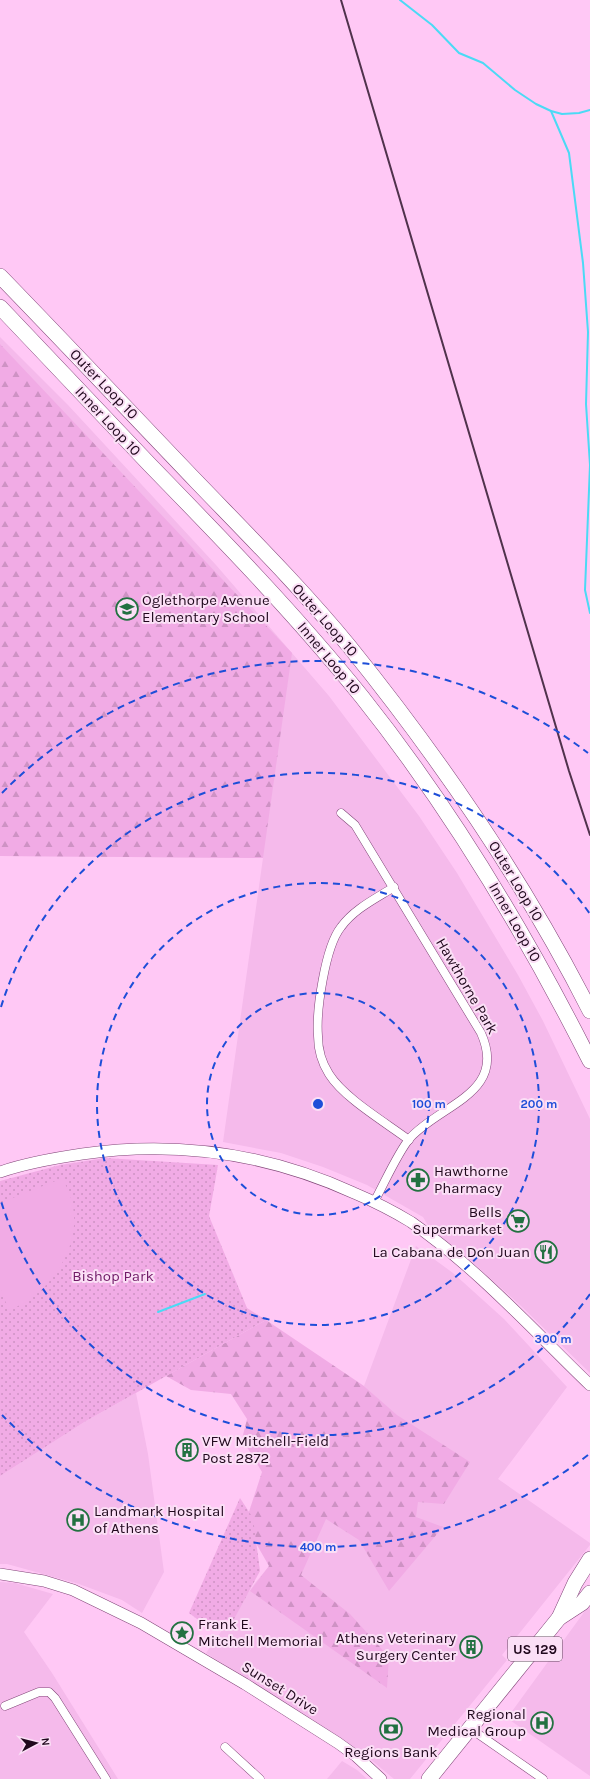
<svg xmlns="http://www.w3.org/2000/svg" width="590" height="1779" viewBox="0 0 590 1779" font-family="Karla,sans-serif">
<defs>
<pattern id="forest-firs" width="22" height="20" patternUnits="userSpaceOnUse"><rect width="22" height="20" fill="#f1abe5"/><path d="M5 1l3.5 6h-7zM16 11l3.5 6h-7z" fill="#ce92c4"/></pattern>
<pattern id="park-dots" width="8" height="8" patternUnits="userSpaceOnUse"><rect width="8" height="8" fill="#f1abe5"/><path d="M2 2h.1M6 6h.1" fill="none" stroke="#ce92c4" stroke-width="1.8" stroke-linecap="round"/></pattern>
</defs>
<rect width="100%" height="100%" fill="#ffc8f5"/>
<!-- built -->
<g fill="#f5baeb">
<path d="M 0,337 L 68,405 L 216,565 L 329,696 L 419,816 L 457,873 L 518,975 L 543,1021 L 590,1119 L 590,1373 L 521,1306 L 470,1260 L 429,1227 L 423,1217 L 367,1185 L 323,1167 L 281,1153 L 223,1142 L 263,858 L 0,856 Z"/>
<path d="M 416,1246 L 453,1273 L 504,1319 L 567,1387 L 498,1479 L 590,1543 L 590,1545 L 502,1655 L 507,1660 L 410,1779 L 394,1779 L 364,1754 L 206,1653 L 255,1583 L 396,1415 L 364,1386 Z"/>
<path d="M 136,1393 L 148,1454 L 164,1572 L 142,1613 L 122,1600 L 79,1584 L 7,1564 L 0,1564 L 0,1476 L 86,1421 Z"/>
<path d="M 0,1582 L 15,1583 L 53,1594 L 24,1632 L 52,1673 L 118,1779 L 0,1779 Z"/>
<path d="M 590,1604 L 590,1776 L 507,1718 Z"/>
<path d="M 342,1761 L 357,1770 L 367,1779 L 327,1779 Z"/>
</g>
<!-- forest -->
<g fill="url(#forest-firs)">
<path d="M 0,344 L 292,653 L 263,858 L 0,856 Z"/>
<path d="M 266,1320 L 364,1386 L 397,1415 L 470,1462 L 444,1504 L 418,1502 L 416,1517 L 443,1527 L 389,1591 L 359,1540 L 326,1519 L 301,1575 L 350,1614 L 389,1657 L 387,1688 L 250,1591 L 269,1566 L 245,1524 L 262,1472 L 242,1439 L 247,1419 L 231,1394 L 191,1390 L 166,1376 Z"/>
</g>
<!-- park -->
<g fill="url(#park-dots)">
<path d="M 105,1158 L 218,1165 L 209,1216 L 247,1308 L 266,1320 L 86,1421 L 0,1476 L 0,1181 L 60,1165 Z"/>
<path d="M 240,1498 L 253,1518 L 260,1571 L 234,1619 L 201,1622 L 189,1613 Z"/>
</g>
<!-- pitch -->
<path fill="#f1abe5" d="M 63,1178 C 66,1187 72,1197 73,1207 C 81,1249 48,1296 9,1310 L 0,1288 L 0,1203 Z"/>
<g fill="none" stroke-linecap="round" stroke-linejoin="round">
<!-- stream -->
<g stroke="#4bdaf5" stroke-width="2">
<path d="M 400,0 L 432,25 L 459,53 L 483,63 L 515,90 L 536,104 L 551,111 L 562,114 L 579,113 L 590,110"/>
<path d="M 551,111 L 569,153 L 583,263 L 588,332 L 586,404 L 590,465 L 585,590 L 590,613"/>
<path d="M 158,1312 L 205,1294"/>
</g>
<!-- street casing -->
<g stroke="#814678" stroke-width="9">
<g id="street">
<path d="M 341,813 L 355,825 L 481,1033 C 508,1093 441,1104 410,1138 C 398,1152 384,1184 374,1202"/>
<path d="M 394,887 C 375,899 354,909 341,927 C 325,947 316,1011 318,1036 C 318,1049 322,1063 329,1074 C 344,1098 385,1122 409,1140"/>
<path d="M 5,1706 L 39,1692 L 49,1692 L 55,1698 L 106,1779"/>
<path d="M 471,1729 L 543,1779"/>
<path d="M 225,1747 L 260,1779"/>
</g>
</g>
<!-- secondary casing -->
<g stroke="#814678" stroke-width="12">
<g id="secondary">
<path d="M 0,1172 C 26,1163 55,1158 82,1154 C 177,1140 266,1153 354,1193 C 373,1201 393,1211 411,1222 C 477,1268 532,1329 590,1385"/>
<path d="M 0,1574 L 44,1581 L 73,1590 L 141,1623 L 245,1684 L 338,1743 L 356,1756 L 381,1779"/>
</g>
</g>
<!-- highway casing -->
<g stroke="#814678" stroke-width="16">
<g id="highway">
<path d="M 0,276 C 66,344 131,413 197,482 C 249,536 302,589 349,646 C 441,760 524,881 590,1011"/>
<path d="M 0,307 C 50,359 100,412 150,465 C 223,540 296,615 362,697 C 452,810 525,932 590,1061"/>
<path d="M 559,1618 L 582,1603 L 590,1593"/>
<path d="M 429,1779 L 559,1618 L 575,1583 L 590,1559"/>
</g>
</g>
<!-- street -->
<use href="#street" stroke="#fff" stroke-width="8"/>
<!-- secondary -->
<use href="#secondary" stroke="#fff" stroke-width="11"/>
<!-- highway -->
<use href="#highway" stroke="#fff" stroke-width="15"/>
<!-- rail -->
<path stroke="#50324c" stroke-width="2" d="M 341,0 L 569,771 L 590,835"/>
</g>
<!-- distance rings -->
<g fill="none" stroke="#1d4ed8" stroke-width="2" stroke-dasharray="7 5">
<circle cx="318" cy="1104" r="111"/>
<circle cx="318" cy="1104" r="221"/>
<path d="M590 1294A332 332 0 0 1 1 1201M1 1007A332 332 0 0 1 590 914"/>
<path d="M588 1455A443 443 0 0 1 2 1415M2 793A443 443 0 0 1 588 753"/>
</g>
<!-- icons -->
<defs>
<g id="school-ring" transform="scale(1.15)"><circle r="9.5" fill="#fbdff6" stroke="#227141" stroke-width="1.5"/><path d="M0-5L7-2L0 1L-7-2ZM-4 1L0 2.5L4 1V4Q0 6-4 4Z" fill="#227141"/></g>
<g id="pharmacy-ring" transform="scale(1.15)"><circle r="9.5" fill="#fbdff6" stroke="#227141" stroke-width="1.5"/><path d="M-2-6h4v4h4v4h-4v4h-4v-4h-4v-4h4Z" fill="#227141"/></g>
<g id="supermarket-ring" transform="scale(1.15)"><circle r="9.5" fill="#fbdff6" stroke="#227141" stroke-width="1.5"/><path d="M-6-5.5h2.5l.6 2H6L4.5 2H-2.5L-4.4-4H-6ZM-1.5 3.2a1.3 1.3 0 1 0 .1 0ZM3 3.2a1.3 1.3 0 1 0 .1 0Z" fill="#227141"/></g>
<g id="restaurant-ring" transform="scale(1.15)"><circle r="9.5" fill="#fbdff6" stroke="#227141" stroke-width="1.5"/><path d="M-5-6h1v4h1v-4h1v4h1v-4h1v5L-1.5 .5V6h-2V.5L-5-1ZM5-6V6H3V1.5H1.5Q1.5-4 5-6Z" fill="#227141"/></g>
<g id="building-ring" transform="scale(1.15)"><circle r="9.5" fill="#fbdff6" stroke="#227141" stroke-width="1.5"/><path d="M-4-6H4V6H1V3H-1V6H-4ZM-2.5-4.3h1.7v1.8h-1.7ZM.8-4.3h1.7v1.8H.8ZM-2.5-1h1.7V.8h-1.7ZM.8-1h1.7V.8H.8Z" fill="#227141"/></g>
<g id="hospital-ring" transform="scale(1.15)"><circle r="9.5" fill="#fbdff6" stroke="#227141" stroke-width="1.5"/><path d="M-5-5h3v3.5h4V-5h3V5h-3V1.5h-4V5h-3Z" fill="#227141"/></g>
<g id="sight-ring" transform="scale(1.15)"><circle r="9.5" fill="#fbdff6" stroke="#227141" stroke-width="1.5"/><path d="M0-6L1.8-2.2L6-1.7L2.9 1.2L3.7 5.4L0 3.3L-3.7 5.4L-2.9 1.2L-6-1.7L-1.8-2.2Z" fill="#227141"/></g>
<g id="bank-ring" transform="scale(1.15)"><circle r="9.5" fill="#fbdff6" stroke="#227141" stroke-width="1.5"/><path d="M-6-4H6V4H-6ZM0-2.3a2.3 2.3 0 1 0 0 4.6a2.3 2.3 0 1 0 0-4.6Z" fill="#227141"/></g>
</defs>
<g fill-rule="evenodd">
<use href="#school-ring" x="127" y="609"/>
<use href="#pharmacy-ring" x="418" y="1180"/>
<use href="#supermarket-ring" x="518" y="1221"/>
<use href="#restaurant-ring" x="546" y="1252"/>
<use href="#building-ring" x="187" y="1450"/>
<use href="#hospital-ring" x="78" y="1520"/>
<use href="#sight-ring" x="182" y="1633"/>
<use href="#building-ring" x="471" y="1647"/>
<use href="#hospital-ring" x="542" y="1723"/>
<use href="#bank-ring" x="391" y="1729"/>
</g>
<g text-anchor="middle" stroke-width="4" stroke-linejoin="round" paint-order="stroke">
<!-- shield labels -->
<rect fill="#fbdff6" stroke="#62485e" stroke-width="1" x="508" y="1637" width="54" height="24" rx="3"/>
<g font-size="14" font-weight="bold" fill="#20081d">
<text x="535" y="1654">US 129</text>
</g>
<!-- street labels -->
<g font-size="15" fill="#20081d" stroke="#fbdff6">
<text transform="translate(104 384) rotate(46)" y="5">Outer Loop 10</text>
<text transform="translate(108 421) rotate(47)" y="5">Inner Loop 10</text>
<text transform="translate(325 620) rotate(49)" y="5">Outer Loop 10</text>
<text transform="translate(329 658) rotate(50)" y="5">Inner Loop 10</text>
<text transform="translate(516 881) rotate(59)" y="5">Outer Loop 10</text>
<text transform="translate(515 922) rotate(60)" y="5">Inner Loop 10</text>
<text transform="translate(467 986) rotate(60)" y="5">Hawthorne Park</text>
<text transform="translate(280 1688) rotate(32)" y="5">Sunset Drive</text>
</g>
<!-- poi labels -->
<g font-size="15" fill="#20081d" stroke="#fbdff6" text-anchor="start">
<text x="142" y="605">Oglethorpe Avenue<tspan x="142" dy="17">Elementary School</tspan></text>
<text x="434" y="1176">Hawthorne<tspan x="434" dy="17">Pharmacy</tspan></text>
<text x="502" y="1217" text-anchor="end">Bells<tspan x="502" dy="17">Supermarket</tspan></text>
<text x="530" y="1257" text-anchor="end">La Cabana de Don Juan</text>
<text x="202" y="1446">VFW Mitchell-Field<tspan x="202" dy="17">Post 2872</tspan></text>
<text x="94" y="1516">Landmark Hospital<tspan x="94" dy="17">of Athens</tspan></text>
<text x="198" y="1629">Frank E.<tspan x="198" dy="17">Mitchell Memorial</tspan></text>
<text x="456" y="1643" text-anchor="end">Athens Veterinary<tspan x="456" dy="17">Surgery Center</tspan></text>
<text x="526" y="1719" text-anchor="end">Regional<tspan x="526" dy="17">Medical Group</tspan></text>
<text x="391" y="1757" text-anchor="middle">Regions Bank</text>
</g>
<!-- park labels -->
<g font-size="15" fill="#701a67" stroke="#fbdff6">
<text x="113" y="1281">Bishop Park</text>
</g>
</g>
<circle cx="318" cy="1104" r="6" fill="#1d4ed8" stroke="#fbdff6" stroke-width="2"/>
<g font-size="12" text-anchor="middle" font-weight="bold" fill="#1d4ed8" stroke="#fbdff6" stroke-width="4" stroke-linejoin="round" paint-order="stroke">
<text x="429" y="1108">100 m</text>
<text x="539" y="1108">200 m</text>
<text x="553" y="1343">300 m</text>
<text x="318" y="1551">400 m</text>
</g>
<!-- north arrow -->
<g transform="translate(36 1743) rotate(83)" stroke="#fbdff6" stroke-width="3" paint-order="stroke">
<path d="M0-3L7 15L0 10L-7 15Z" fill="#20081d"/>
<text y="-6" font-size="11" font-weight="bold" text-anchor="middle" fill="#20081d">N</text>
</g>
</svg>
